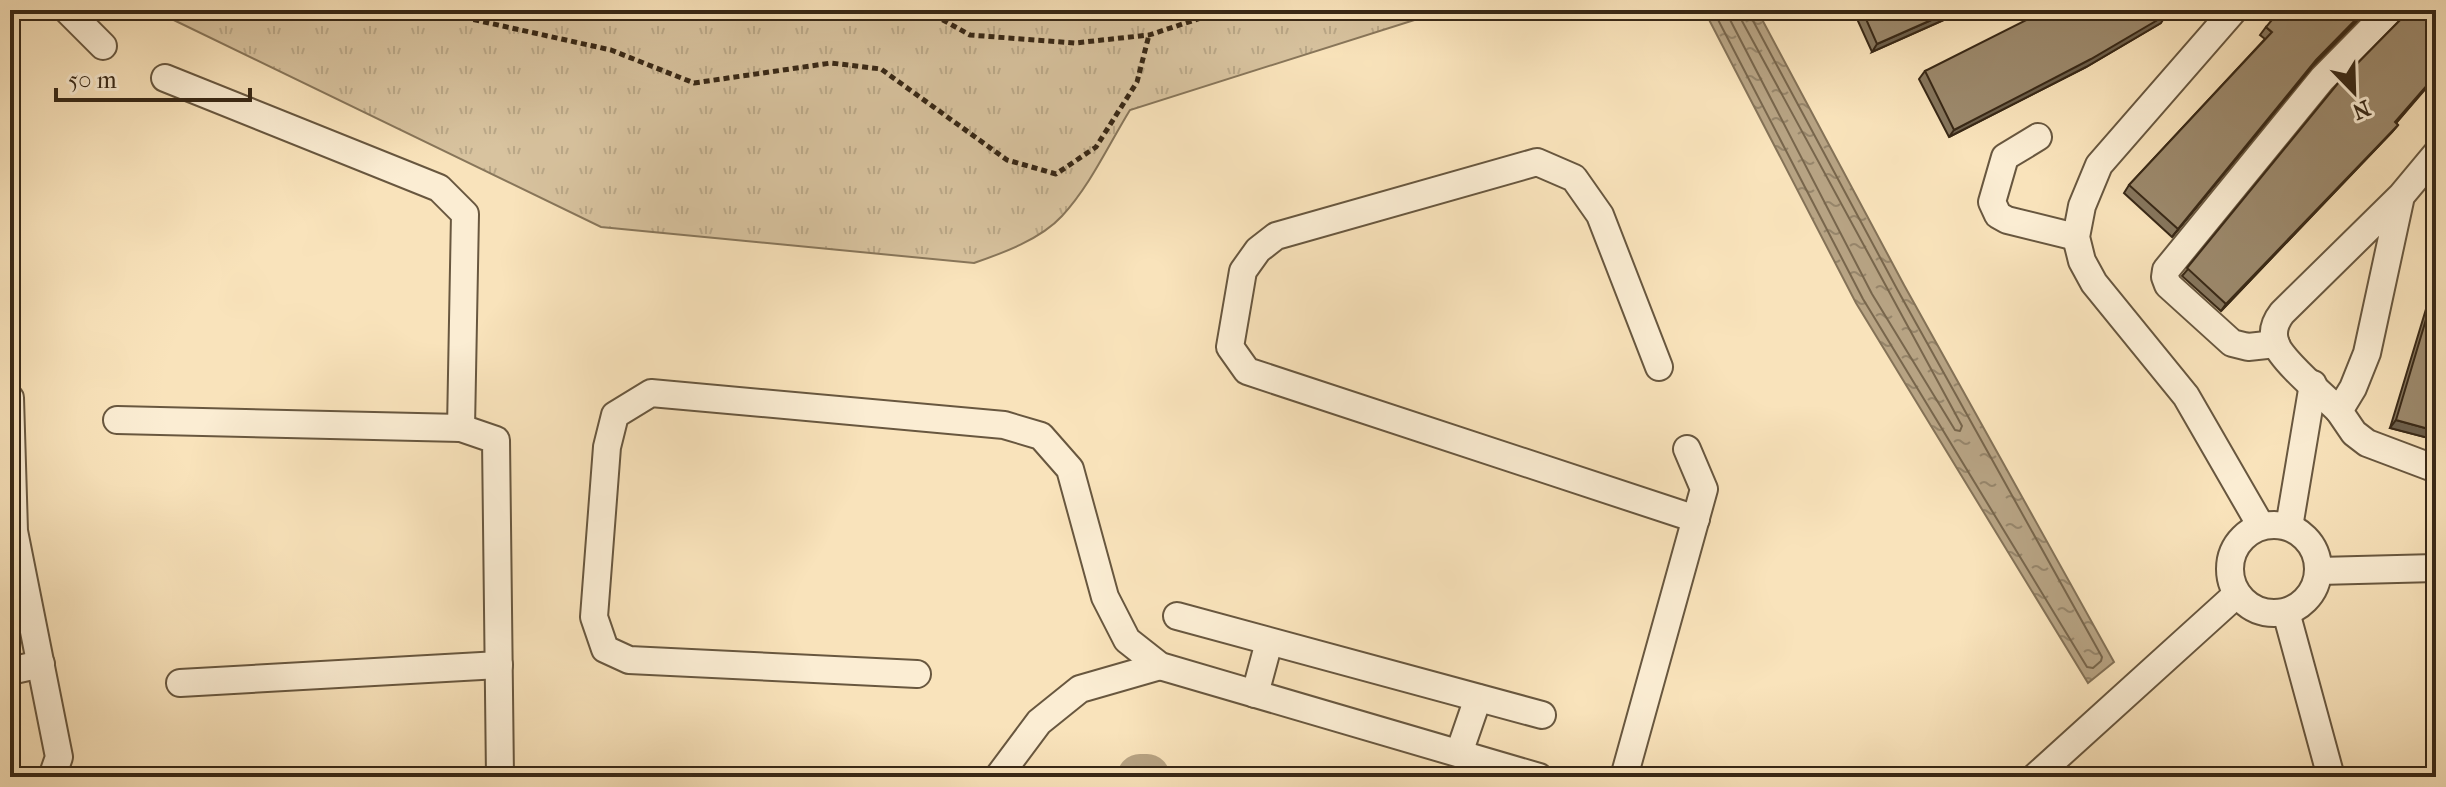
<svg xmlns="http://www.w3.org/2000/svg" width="2446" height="787" viewBox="0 0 2446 787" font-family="'IM FELL French Canon',serif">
<defs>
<pattern id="grass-tufts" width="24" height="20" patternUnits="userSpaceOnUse" patternTransform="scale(2)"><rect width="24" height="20" fill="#d8c39f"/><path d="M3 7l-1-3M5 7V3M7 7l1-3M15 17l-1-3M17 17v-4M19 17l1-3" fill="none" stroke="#baa888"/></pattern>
<pattern id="water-ripples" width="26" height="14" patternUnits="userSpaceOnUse" patternTransform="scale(2)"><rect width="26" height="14" fill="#b7a383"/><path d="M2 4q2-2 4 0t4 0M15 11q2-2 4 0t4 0" fill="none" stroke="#96856a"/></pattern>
</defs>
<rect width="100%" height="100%" fill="#f9e3bb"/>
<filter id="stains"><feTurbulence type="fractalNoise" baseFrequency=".0025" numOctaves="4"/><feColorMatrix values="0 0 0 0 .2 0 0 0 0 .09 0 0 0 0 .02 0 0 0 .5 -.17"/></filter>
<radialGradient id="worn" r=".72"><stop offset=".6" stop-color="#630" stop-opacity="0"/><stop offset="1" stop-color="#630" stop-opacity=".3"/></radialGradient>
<!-- grass -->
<path fill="url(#grass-tufts)" stroke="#88765a" stroke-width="2" d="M 153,10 L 1446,10 L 1130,110 C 1109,144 1090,186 1062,216 C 1041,239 1003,253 974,263 L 601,227 Z"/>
<!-- water -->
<path fill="url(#water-ripples)" stroke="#847257" stroke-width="2" d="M 1704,10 L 1757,10 L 1904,285 L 2114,662 L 2088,683 L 1856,303 Z"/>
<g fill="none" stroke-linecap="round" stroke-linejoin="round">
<!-- shore -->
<g stroke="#78664c" stroke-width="2">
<path d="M 1713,10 L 1863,299 L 2087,667 L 2093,668 L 2101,661 L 2102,657 L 1897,289 L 1751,17 L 1750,10"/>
<path d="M 1725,10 L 1872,294 L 1955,430 L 1960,431 L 1962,426 L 1742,21 L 1740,10"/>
</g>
<!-- river -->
<path stroke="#b7a383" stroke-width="46" d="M 1140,777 L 1147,777"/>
<!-- minor casing -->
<g stroke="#68573f" stroke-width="30">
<g id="minor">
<path d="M 67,10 L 103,46"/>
<path d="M 2234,10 L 2099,165 L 2082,206 L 2076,237 L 2082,261 L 2094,283 L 2186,396 L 2261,526"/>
<path d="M 165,78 L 439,188 L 465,214 L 461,428"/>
<path d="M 2038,137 L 2005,157 L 1992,202 L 1998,215 L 2007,220 L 2076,237"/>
<path d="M 2401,196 L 2282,313 C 2275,322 2271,332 2276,344 C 2282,361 2324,396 2339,411 L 2353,388 L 2367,353 L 2401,196 L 2436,154"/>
<path d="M 2276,344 L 2248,347 L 2232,343 L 2168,285 L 2165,277 L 2166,270 L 2322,79 L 2390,10"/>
<path d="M 1659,367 L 1600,215 L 1574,178 L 1537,162 L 1276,236 L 1258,250 L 1243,271 L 1230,347 L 1247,371 L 1696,519"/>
<path d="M 10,398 L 14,531 L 59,757 L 52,777"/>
<path d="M 2339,411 L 2354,433 L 2367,443 L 2436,469"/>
<path d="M 117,420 L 461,428 L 496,440 L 500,777"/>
<circle cx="2274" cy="569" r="44"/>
<path d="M 2289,527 L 2313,384"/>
<path d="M 2319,571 L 2436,568"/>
<path d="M 2286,612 L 2331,777"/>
<path d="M 1177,616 L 1542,715"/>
<path d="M 10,671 L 41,664"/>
<path d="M 917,674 L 629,660 L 605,649 L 594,617 L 607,447 L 615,415 L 651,393 L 1004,425 L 1041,436 L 1070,469 L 1105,597 L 1127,640 L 1160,666 L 1539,777"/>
<path d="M 180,683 L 499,665"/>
<path d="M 1255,694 L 1269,642"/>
<path d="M 1459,753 L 1478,698"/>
<path d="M 998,777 L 1039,722 L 1080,689 L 1160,666"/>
<path d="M 1624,777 L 1704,489 L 1687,449"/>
<path d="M 2035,777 L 2237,594"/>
</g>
</g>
<!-- path -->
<g stroke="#382816" stroke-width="5" stroke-dasharray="6 4" stroke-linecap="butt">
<path d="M 456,10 L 471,19 L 611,50 L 694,83 L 831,63 L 881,69 L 1007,160 L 1056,174 L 1096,147 L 1137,82 L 1149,35"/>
<path d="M 925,10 L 970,35 L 1075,43 L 1149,35 L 1225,10"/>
</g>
<!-- minor -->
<use href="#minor" stroke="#fbedd3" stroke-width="26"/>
</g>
<!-- wall -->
<g fill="#86765d" stroke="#382816" stroke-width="2">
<path d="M 1853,10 L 1966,10 L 1872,52 Z"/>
<path d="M 2405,10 L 2436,10 L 2428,85 L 2396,123 L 2398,125 L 2392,132 L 2221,311 L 2182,276 L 2404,16 L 2406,13 Z"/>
<path d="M 2161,23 L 2086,67 L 1949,137 L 1919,79 L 1925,71 Z"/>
<path d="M 2266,27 L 2311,68 L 2172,237 L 2124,193 L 2129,185 L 2265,39 L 2260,35 Z"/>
<path d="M 2436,276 L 2436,440 L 2390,428 Z"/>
</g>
<!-- shaded-wall -->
<g fill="#6d604c" stroke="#382816" stroke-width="2">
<path d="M 1954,10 L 1966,10 L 1872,52 L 1877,44 Z"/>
<path d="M 2365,10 L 2368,10 L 2311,68 L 2172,237 L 2316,60 Z"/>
<path d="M 2166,15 L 2161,23 L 2086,67 L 1949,137 L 1954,130 Z"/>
<path d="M 2436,75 L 2436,77 L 2390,130 L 2395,122 Z"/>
<path d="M 2398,125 L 2392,132 L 2221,311 L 2226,304 Z"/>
<path d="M 2396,420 L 2436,431 L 2436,440 L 2390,428 Z"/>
</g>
<!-- building -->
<g fill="#9c896c" stroke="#382816" stroke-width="2">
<path d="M 1862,10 L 1954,10 L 1877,44 Z"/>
<path d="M 2046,10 L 2163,10 L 2166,15 L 2091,59 L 1954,130 L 1925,71 Z"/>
<path d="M 2280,10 L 2365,10 L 2316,60 L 2178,229 L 2129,185 L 2272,32 L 2266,27 Z"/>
<path d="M 2409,10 L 2436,10 L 2436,75 L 2395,122 L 2398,125 L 2226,304 L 2187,268 L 2339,82 L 2407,13 Z"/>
<path d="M 2436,286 L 2436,431 L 2396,420 Z"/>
</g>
<!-- margin -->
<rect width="2446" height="787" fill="none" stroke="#f9e3bb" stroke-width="40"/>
<rect x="12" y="12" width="2422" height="763" fill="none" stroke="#382816" stroke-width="4"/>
<rect x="20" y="20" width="2406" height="747" fill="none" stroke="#382816" stroke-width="2"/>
<!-- north arrow -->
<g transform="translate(2354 92) rotate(157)" stroke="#fbedd3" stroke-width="6" paint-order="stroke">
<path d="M0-6L14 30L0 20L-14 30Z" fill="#382816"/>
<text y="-12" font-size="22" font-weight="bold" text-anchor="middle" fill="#382816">N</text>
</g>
<!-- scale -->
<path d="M56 88v12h194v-12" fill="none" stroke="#382816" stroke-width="4"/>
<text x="68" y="88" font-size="24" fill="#382816" stroke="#fbedd3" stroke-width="6" paint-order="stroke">50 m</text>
<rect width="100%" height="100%" filter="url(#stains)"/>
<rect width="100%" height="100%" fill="url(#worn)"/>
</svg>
